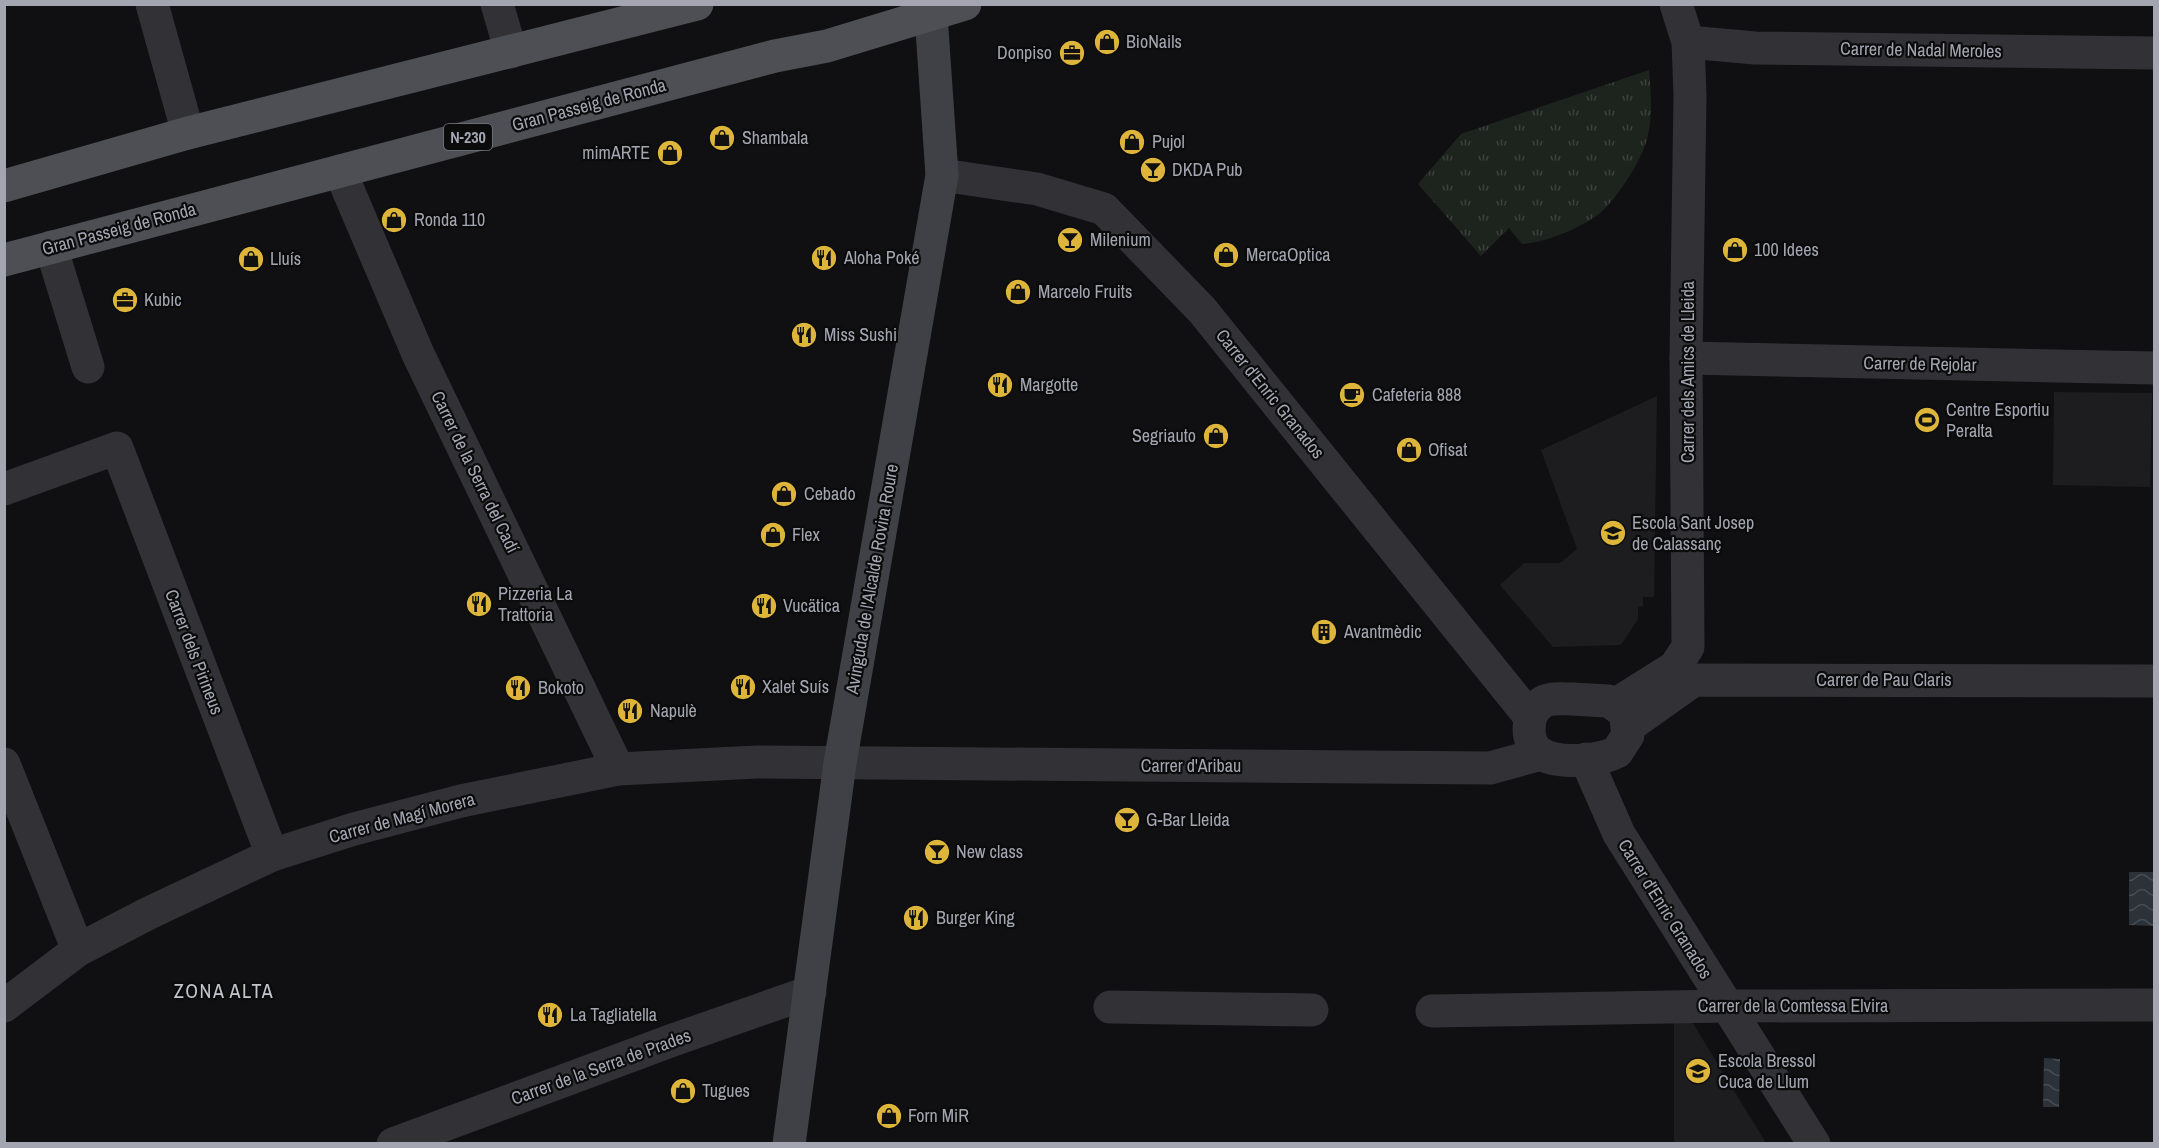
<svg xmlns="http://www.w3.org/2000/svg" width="2159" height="1148" viewBox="0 0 2159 1148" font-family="'Archivo Narrow',sans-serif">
<defs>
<pattern id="park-tufts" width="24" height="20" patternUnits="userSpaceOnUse" patternTransform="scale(1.5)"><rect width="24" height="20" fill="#1d241e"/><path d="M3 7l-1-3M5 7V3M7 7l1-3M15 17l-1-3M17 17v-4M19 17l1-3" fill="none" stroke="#3b413c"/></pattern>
<pattern id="water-waves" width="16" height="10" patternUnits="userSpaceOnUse" patternTransform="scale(1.5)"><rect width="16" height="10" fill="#2b3239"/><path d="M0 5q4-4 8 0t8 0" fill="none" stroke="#474d53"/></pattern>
</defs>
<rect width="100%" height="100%" fill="#101012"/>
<!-- built -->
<g fill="#1d1c1e">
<path d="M 2054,392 L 2152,393 L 2150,487 L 2053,485 Z"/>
<path d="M 1657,396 L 1654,597 L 1643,597 L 1643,606 L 1638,607 L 1638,619 L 1621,645 L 1553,647 L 1500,585 L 1524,563 L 1560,563 L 1577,549 L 1541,450 Z"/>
<path d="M 1674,1017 L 1689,1017 L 1766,1143 L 1674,1144 Z"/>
</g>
<!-- park -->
<path fill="url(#park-tufts)" d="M 1649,70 C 1651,92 1653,117 1647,139 C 1642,160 1616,200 1600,213 C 1579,229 1547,242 1522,244 L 1509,228 L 1481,256 L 1418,184 L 1461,134 Z"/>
<!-- water -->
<g fill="url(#water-waves)">
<path d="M 2129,872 L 2154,872 L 2154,926 L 2129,925 Z"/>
<path d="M 2044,1058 L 2060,1059 L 2059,1107 L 2043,1107 Z"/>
</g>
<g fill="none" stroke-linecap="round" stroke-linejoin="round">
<!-- street -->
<g stroke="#323236" stroke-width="33">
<path d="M 152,4 L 188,133"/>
<path d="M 497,4 L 511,52"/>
<path d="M 1688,42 L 1755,48 L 2154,53"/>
<path d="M 340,171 L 418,354 L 618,769"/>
<path d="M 942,175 L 1037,189 L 1104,209 L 1202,310 L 1530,717"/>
<path d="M 51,247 L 88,367"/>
<path d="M 1686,358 L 2154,368"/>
<path d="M 4,489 L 117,448 L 272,855"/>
<path d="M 1572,699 L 1608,701 L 1625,712 L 1628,735 L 1617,752 C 1599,761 1557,765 1540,753 C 1525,743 1526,714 1540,704 C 1548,697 1562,699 1572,699 Z"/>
<path d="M 1616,704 L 1675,667 L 1688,647 L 1686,358 L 1690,95 L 1688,42 L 1676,4"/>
<path d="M 1629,726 L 1694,680 L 2154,681"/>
<path d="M 1586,759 L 1619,834 L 1814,1144"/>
<path d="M 4,764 L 78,950"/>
<path d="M 4,1006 L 78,950 L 147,914 L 272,855 L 354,829 L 461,801 L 618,769 L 757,762 L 1490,768 L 1541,754"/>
<path d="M 1110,1007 L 1312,1010"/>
<path d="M 1432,1011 L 1726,1006 L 2154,1005"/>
<path d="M 393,1144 L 673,1040 L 810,992"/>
</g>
<!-- secondary -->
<path stroke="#404146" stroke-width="33" d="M 789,1144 L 840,763 L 942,175 L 931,15"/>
<!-- primary -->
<g stroke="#4e4f55" stroke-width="33">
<path d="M 4,186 L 188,133 L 697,4"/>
<path d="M 4,260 L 775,56 L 827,46 L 965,4"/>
</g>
</g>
<!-- icons -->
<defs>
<g id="shop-disc" transform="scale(1.35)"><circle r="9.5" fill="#deb53b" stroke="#0b0b0c"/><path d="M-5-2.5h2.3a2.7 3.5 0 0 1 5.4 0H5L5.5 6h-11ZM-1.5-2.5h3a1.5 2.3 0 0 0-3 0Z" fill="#111"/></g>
<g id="office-disc" transform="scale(1.35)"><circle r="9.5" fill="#deb53b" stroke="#0b0b0c"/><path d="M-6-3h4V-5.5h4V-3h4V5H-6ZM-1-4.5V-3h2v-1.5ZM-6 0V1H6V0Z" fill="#111"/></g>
<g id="bar-disc" transform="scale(1.35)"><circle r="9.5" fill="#deb53b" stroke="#0b0b0c"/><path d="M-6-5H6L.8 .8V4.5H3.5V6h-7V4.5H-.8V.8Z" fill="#111"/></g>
<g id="restaurant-disc" transform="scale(1.35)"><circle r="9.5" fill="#deb53b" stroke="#0b0b0c"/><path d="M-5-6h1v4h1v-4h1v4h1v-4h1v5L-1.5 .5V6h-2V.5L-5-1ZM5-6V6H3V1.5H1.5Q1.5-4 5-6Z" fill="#111"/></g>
<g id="cafe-disc" transform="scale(1.35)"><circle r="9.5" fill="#deb53b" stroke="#0b0b0c"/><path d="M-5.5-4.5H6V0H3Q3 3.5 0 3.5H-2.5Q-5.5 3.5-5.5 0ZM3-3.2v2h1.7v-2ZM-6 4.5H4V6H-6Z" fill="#111"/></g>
<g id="stadium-disc" transform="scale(1.35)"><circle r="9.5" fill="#deb53b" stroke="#0b0b0c"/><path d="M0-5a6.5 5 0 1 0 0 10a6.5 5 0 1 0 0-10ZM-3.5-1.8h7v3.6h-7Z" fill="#111"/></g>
<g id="school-disc" transform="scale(1.35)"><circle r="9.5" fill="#deb53b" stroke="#0b0b0c"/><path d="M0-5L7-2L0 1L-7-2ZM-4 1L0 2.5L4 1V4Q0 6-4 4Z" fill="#111"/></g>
<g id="building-disc" transform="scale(1.35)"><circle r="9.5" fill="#deb53b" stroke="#0b0b0c"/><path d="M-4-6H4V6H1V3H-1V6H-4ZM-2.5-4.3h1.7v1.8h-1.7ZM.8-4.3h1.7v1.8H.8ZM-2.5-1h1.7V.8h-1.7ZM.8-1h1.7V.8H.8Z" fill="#111"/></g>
</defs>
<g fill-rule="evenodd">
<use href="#shop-disc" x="1107" y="42"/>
<use href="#office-disc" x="1072" y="53"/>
<use href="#shop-disc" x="722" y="138"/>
<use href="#shop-disc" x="1132" y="142"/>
<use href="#shop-disc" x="670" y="153"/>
<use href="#bar-disc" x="1153" y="170"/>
<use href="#shop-disc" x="394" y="220"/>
<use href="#bar-disc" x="1070" y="240"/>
<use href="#shop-disc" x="1735" y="250"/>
<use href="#shop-disc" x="1226" y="255"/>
<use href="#restaurant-disc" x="824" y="258"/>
<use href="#shop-disc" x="251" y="259"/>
<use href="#shop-disc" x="1018" y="292"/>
<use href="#office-disc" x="125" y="300"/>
<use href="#restaurant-disc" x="804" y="335"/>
<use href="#restaurant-disc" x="1000" y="385"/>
<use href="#cafe-disc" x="1352" y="395"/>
<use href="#stadium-disc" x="1927" y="420"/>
<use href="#shop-disc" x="1216" y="436"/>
<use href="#shop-disc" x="1409" y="450"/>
<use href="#shop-disc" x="784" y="494"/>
<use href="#school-disc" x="1613" y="533"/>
<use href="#shop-disc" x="773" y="535"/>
<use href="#restaurant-disc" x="479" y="604"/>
<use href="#restaurant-disc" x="764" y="606"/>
<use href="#building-disc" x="1324" y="632"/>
<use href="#restaurant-disc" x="743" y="687"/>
<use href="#restaurant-disc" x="518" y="688"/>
<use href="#restaurant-disc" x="630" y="711"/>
<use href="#bar-disc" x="1127" y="820"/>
<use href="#bar-disc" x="937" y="852"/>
<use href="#restaurant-disc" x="916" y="918"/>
<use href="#restaurant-disc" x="550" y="1015"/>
<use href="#school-disc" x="1698" y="1071"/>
<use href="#shop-disc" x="683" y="1091"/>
<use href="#shop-disc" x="889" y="1116"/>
</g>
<g text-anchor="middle" stroke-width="4.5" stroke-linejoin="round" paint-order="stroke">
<!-- shield labels -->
<rect fill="#0b0b0c" stroke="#757880" stroke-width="1.5" x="444" y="124" width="48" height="26" rx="4.5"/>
<g font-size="16" font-weight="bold" fill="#a3a6b1">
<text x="468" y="143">N-230</text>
</g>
<!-- poi labels -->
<g font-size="18" fill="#a3a6b1" stroke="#0b0b0c" text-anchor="start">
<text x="1126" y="48">BioNails</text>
<text x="1052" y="59" text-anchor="end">Donpiso</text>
<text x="742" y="144">Shambala</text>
<text x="1152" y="148">Pujol</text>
<text x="650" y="159" text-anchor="end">mimARTE</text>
<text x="1172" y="176">DKDA Pub</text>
<text x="414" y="226">Ronda 110</text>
<text x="1090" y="246">Milenium</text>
<text x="1754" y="256">100 Idees</text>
<text x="1246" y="261">MercaOptica</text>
<text x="844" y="264">Aloha Poké</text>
<text x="270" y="265">Lluís</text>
<text x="1038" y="298">Marcelo Fruits</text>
<text x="144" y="306">Kubic</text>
<text x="824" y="341">Miss Sushi</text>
<text x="1020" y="391">Margotte</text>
<text x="1372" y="401">Cafeteria 888</text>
<text x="1946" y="416">Centre Esportiu<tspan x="1946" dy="21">Peralta</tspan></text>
<text x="1196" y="442" text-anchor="end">Segriauto</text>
<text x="1428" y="456">Ofisat</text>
<text x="804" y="500">Cebado</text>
<text x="1632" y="529">Escola Sant Josep<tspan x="1632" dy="21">de Calassanç</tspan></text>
<text x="792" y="541">Flex</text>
<text x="498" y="600">Pizzeria La<tspan x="498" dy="21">Trattoria</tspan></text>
<text x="783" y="612">Vucätica</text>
<text x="1344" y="638">Avantmèdic</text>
<text x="762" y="693">Xalet Suís</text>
<text x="538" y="694">Bokoto</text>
<text x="650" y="717">Napulè</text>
<text x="1146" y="826">G-Bar Lleida</text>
<text x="956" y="858">New class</text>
<text x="936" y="924">Burger King</text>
<text x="570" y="1021">La Tagliatella</text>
<text x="1718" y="1067">Escola Bressol<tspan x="1718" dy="21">Cuca de Llum</tspan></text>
<text x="702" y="1097">Tugues</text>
<text x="908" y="1122">Forn MiR</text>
</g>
<!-- street labels -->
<g font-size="18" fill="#a3a6b1" stroke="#0b0b0c">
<text transform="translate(1921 50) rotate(1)" y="6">Carrer de Nadal Meroles</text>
<text transform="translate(589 105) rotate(-15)" y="6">Gran Passeig de Ronda</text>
<text transform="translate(119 229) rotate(-15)" y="6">Gran Passeig de Ronda</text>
<text transform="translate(1920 364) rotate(1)" y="6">Carrer de Rejolar</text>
<text transform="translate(1688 372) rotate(-90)" y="6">Carrer dels Amics de Lleida</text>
<text transform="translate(1270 394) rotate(51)" y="6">Carrer d'Enric Granados</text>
<text transform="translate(475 472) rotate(64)" y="6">Carrer de la Serra del Cadí</text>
<text transform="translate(872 579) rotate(-80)" y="6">Avinguda de l'Alcalde Rovira Roure</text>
<text transform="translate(194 652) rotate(69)" y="6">Carrer dels Pirineus</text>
<text x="1884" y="686">Carrer de Pau Claris</text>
<text x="1191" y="772">Carrer d'Aribau</text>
<text transform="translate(402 818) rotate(-15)" y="6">Carrer de Magí Morera</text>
<text transform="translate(1665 909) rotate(58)" y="6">Carrer d'Enric Granados</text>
<text x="1793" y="1012">Carrer de la Comtessa Elvira</text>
<text transform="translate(601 1067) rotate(-20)" y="6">Carrer de la Serra de Prades</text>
</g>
<!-- neighbourhood labels -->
<g font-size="20" letter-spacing="1.5" fill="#c3c5cd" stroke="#0b0b0c">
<text x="224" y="998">ZONA ALTA</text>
</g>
</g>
<!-- border -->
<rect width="2159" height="1148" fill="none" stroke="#a3a6b1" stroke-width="12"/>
</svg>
